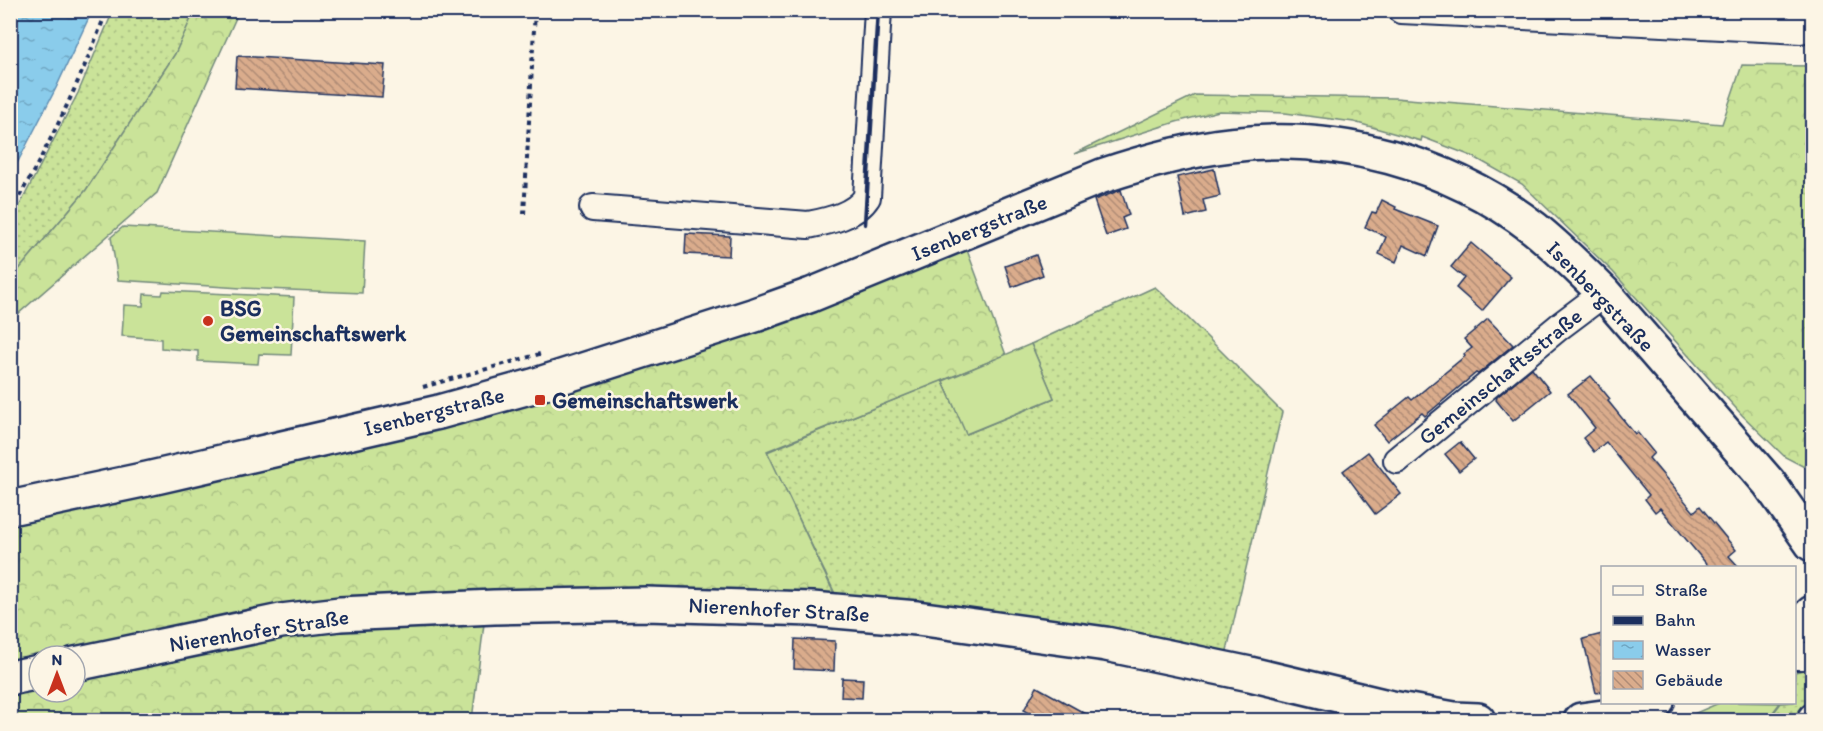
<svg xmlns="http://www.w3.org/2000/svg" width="1823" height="731" viewBox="0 0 1823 731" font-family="Itim,sans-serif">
<defs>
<pattern id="grass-dots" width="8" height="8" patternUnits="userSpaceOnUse" patternTransform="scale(1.5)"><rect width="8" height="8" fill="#cae399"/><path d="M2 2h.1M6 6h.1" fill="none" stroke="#adc386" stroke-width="1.8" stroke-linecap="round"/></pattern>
<pattern id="forest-crowns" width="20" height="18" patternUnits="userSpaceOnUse" patternTransform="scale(1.5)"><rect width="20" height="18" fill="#cae399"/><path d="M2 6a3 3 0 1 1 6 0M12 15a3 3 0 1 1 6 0" fill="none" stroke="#adc386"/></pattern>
<pattern id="water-ripples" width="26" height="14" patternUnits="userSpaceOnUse" patternTransform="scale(1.5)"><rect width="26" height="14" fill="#8acceb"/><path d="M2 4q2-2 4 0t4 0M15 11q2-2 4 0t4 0" fill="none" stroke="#70a6c2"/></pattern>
<pattern id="building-back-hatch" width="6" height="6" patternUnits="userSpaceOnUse" patternTransform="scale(1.5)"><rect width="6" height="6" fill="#daac8c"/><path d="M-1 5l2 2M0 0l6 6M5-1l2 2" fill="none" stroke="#b08c76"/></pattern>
</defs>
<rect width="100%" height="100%" fill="#fcf5e5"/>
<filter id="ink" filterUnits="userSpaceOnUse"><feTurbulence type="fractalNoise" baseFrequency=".0167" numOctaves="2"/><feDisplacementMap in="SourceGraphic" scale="12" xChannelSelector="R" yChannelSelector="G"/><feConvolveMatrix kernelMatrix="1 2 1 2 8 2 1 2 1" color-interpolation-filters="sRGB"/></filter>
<g filter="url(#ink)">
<!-- grass -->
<g fill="url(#grass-dots)" stroke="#72897c" stroke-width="1.5">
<path d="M 113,11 L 195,11 L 175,54 L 86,190 L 11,279 L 11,222 L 78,93 Z"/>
<path d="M 1155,287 L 1178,308 L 1282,412 L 1226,655 L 840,604 L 767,452 L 942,380 L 967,434 L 1054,398 L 1031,344 Z"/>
<path d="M 1812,668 L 1812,704 L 1802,720 L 1768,720 L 1781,703 L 1794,702 L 1795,672 Z"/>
</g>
<!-- forest -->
<g fill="url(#forest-crowns)" stroke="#72897c" stroke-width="1.5" fill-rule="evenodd">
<path d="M 195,10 L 239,11 L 157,193 L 11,320 L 11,279 L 86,190 L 175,54 Z"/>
<path d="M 1742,65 L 1812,66 L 1812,471 L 1785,457 L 1742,415 L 1613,272 L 1522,184 L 1474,157 L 1422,137 L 1421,141 L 1354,122 L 1285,113 L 1219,111 L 1176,122 L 1074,154 L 1195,95 L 1395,98 L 1722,124 Z"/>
<path d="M 964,242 L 1006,355 L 767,451 L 839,604 L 488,592 L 472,720 L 11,720 L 10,523 ZM 39,656 L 75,656 L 75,692 L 39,692 Z"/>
</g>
<!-- garden -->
<g fill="#cae399" stroke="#72897c" stroke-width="1.5">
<path d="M 123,227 L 365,241 L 362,293 L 241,288 L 118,280 L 111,237 Z"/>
<path d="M 163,291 L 294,297 L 291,355 L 259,354 L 258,364 L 198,361 L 198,351 L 161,348 L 161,339 L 122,336 L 124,305 L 143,306 L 144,294 L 162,295 Z"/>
<path d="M 1031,344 L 1054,398 L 966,434 L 943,381 Z"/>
<path d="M 1719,703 L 1719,702 L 1780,703 L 1767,720 L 1672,720 L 1689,716 Z"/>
</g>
<!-- water -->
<path fill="url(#water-ripples)" stroke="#5e8db3" stroke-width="1.5" d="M 11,10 L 92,11 L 56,88 L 11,175 Z"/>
<!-- building -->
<g fill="url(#building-back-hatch)" stroke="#1b2f5e" stroke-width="1.5">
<path d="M 237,56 L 385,65 L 382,97 L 235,88 Z"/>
<path d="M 1214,169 L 1220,196 L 1203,200 L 1206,212 L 1185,217 L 1177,177 Z"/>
<path d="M 1121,190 L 1129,215 L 1122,218 L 1126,229 L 1106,236 L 1094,200 Z"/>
<path d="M 1382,200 L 1396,207 L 1395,209 L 1438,226 L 1427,256 L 1403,245 L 1396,262 L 1379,254 L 1386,237 L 1365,227 L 1372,212 L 1376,213 Z"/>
<path d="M 686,234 L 730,236 L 729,256 L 685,254 Z"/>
<path d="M 1471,243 L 1511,277 L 1482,311 L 1456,288 L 1464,278 L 1451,267 Z"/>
<path d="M 1036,255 L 1043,275 L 1012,287 L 1005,266 Z"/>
<path d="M 1488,319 L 1513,345 L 1478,374 L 1476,373 L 1425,416 L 1422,413 L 1387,441 L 1374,425 L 1409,397 L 1412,400 L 1465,356 L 1464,354 L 1472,348 L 1464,339 Z"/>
<path d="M 1532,368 L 1550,391 L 1513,421 L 1496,400 L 1497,397 Z"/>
<path d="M 1591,376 L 1610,399 L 1608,401 L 1621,417 L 1635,434 L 1637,432 L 1654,453 L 1649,458 L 1694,512 L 1700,506 L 1736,550 L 1729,556 L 1739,567 L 1709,567 L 1660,508 L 1655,512 L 1645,499 L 1649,495 L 1606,442 L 1594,452 L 1583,438 L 1595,428 L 1568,394 Z"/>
<path d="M 1460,442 L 1474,459 L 1459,471 L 1445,454 Z"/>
<path d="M 1368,452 L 1401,494 L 1375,514 L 1343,471 Z"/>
<path d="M 1602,634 L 1602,692 L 1596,693 L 1583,639 Z"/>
<path d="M 795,639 L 835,641 L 834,671 L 794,669 Z"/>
<path d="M 842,678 L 863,679 L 862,698 L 841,697 Z"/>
<path d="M 1037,687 L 1097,720 L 1043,720 L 1024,710 Z"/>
</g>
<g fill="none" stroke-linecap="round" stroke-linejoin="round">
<!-- minor casing -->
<g stroke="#1b2f5e" stroke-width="30">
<g id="minor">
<path d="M 1401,10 L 1801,30 L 1803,10"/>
<path d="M 593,208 L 808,225 C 828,221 855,216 867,197 L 878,10"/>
<path d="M 1397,460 L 1560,326 L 1604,293"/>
<path d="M 1794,656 L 1812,656"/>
<path d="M 1810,720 L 1812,717"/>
</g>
</g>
<!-- major casing -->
<g stroke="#1b2f5e" stroke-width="38">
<g id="major">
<path d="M 10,508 L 147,479 L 439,412 L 533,386 L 755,315 L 811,295 L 1102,176 C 1144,162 1186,150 1230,145 C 1335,131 1450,163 1534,228 C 1559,248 1581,270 1604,293 L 1769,483 L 1812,544"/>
<path d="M 1794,630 L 1812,613"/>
<path d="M 75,664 L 281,621 L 340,614 L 494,607 L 646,604 L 812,609 L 917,618 L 1106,644 L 1250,674 L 1392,708 L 1454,719 L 1478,720"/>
<path d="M 10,678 L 39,672"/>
<path d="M 1581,720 L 1625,714 L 1657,702"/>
</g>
</g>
<!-- path -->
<g stroke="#1b2f5e" stroke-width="4" stroke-dasharray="4.5 4.5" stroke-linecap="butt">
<path d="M 10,212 C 49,148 80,81 107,10"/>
<path d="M 524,214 L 535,10"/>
<path d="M 423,387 L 543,353"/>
<path d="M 10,424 L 15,449 L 10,451"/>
</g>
<!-- minor -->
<use href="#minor" stroke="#fcf5e5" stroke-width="26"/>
<!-- major -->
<use href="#major" stroke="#fcf5e5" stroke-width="33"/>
<!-- rail -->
<path stroke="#1b2f5e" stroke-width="4.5" d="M 865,224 L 878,10"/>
</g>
</g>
<!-- markers -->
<g fill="#c8321e" stroke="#fcf5e5" stroke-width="2">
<circle cx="208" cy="321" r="6"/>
<rect x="534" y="394" width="12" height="12" rx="3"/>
</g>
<g text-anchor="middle" stroke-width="5" stroke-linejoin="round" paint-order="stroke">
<!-- street labels -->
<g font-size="22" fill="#1b2f5e" stroke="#fcf5e5">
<text transform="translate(979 227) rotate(-22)" y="8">Isenbergstraße</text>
<text transform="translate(1601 296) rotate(46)" y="8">Isenbergstraße</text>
<text transform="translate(1500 376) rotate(-39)" y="8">Gemeinschaftsstraße</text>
<text transform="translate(434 411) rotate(-14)" y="8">Isenbergstraße</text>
<text transform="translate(779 609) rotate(3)" y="8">Nierenhofer Straße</text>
<text transform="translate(259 630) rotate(-9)" y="8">Nierenhofer Straße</text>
</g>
<!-- poi labels -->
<g font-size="22" font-weight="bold" fill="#1b2f5e" stroke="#fcf5e5" text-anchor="start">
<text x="220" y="316">BSG<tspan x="220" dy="25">Gemeinschaftswerk</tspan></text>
<text x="552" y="408">Gemeinschaftswerk</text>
</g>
</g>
<!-- margin -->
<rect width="1823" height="731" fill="none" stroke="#fcf5e5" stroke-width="36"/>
<rect x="18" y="18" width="1787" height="695" fill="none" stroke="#1b2f5e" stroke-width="2" filter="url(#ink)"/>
<!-- legend -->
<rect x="1601" y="566" width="195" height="138" fill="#fcf5e5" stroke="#a2a6af" stroke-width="1.5"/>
<rect x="1613" y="586" width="30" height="9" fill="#fcf5e5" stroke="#a2a6af" stroke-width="1.5"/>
<text x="1655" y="596" font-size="18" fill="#1b2f5e">Straße</text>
<rect x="1613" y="616" width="30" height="9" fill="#1b2f5e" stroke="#a2a6af" stroke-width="1.5"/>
<text x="1655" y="626" font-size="18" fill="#1b2f5e">Bahn</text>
<rect x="1613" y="641" width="30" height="18" fill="url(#water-ripples)" stroke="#a2a6af" stroke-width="1.5"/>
<text x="1655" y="656" font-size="18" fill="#1b2f5e">Wasser</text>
<rect x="1613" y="671" width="30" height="18" fill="url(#building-back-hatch)" stroke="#a2a6af" stroke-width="1.5"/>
<text x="1655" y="686" font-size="18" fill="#1b2f5e">Gebäude</text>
<!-- north arrow -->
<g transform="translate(57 674)"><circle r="28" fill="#fcf5e5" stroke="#a2a6af" stroke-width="1.5"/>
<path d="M0-4.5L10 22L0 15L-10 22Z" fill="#c8321e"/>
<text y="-9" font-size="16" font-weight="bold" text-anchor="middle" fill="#1b2f5e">N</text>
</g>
</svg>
